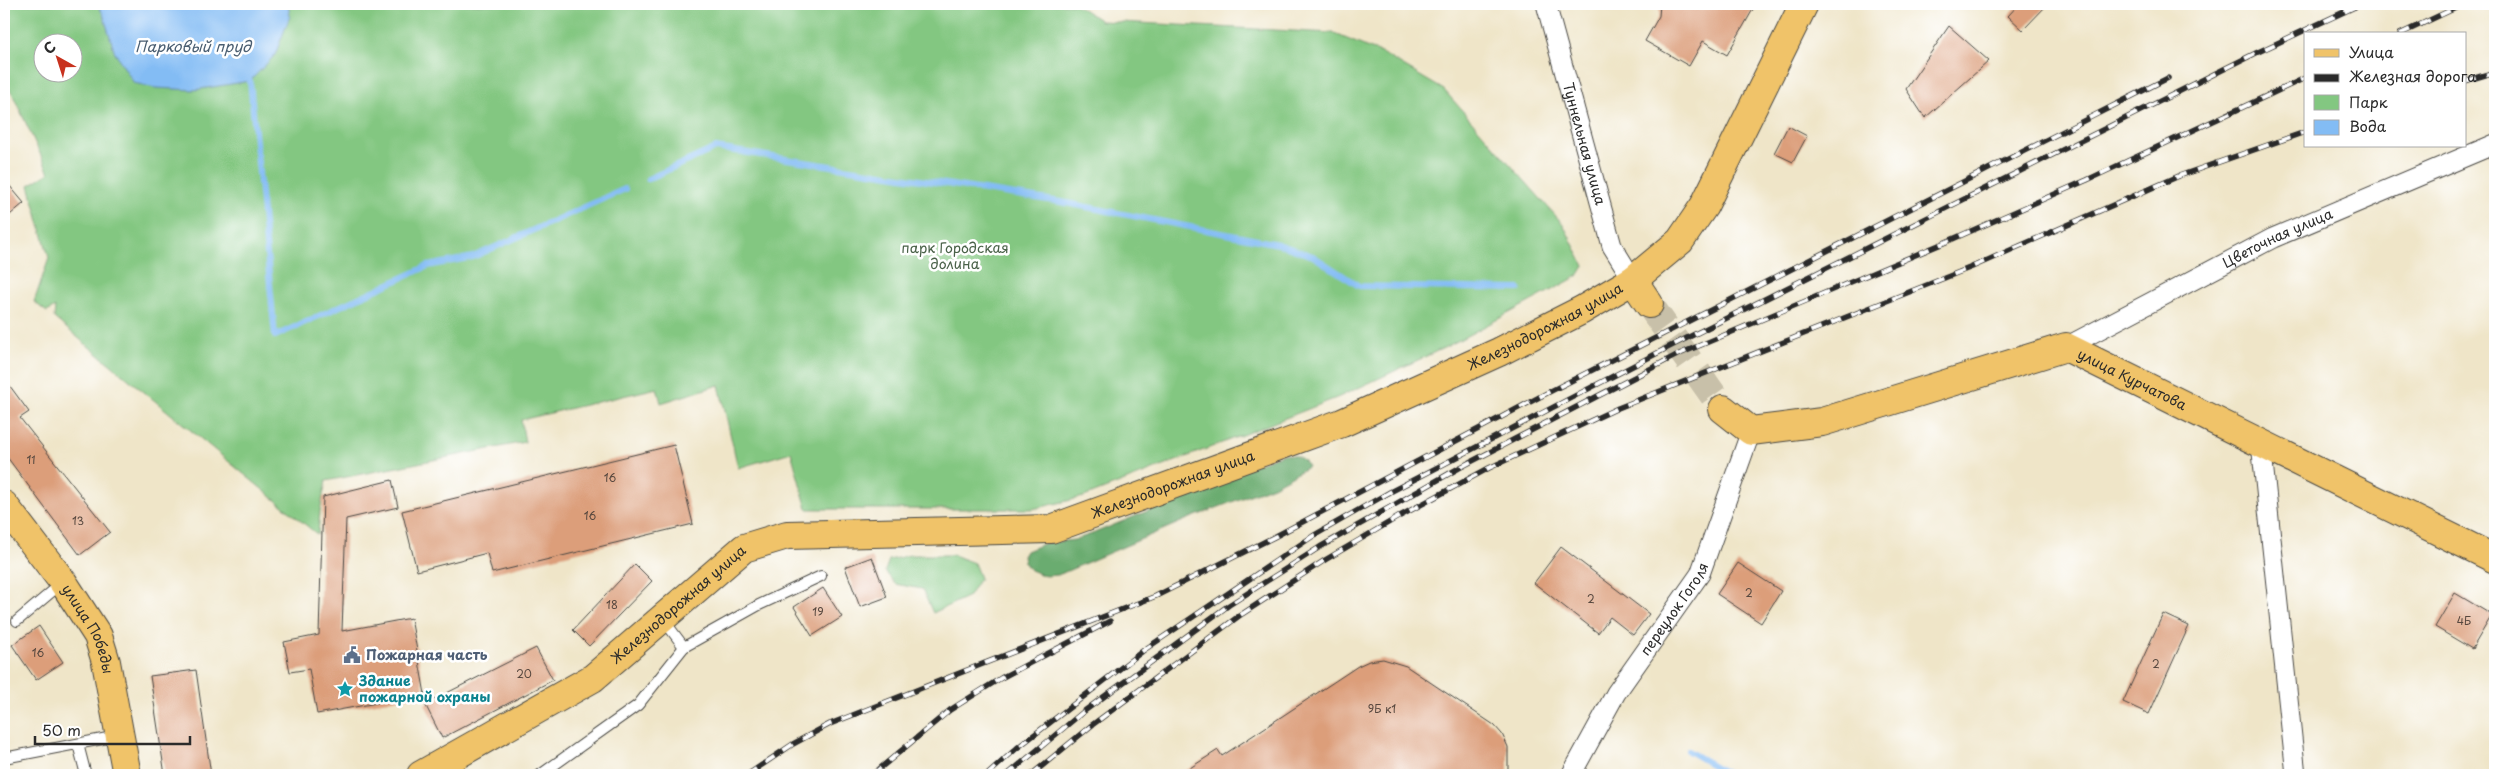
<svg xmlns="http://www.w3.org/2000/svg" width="2499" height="779" viewBox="0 0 2499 779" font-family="'Playpen Sans',sans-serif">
<rect width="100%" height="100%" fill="#fff"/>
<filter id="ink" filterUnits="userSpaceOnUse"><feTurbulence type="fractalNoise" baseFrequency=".02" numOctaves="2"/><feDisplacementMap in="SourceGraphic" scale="10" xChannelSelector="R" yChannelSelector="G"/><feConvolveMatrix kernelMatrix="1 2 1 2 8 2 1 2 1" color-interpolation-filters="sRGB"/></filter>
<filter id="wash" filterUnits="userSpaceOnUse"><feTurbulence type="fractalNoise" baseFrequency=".0096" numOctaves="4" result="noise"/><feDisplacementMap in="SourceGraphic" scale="20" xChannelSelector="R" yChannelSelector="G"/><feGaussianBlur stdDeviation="1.12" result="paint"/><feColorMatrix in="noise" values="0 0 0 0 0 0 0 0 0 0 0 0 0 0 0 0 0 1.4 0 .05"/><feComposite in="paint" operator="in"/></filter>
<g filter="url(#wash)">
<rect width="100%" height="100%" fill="#efe5c8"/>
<!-- green -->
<g fill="#83c781" stroke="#577956" fill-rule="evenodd">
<path d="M 4,4 L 1075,4 L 1101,21 L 1333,33 L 1383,54 L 1444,90 L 1563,224 L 1584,266 L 1578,276 L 1448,346 L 1339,397 L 1084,497 L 1033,509 L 807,509 L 791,452 L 738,468 L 719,385 L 661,403 L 657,388 L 521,420 L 525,442 L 326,481 L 320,511 L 318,535 L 54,318 L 55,307 L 47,312 L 34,302 L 49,258 L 29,185 L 49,173 L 12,93 L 4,83 ZM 42,42 L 72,42 L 72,72 L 42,72 Z"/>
<path d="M 910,555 L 953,555 L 974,563 L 980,578 L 969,596 L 933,613 L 922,589 L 895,584 L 885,571 L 889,560 Z"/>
</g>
<!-- forest -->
<path fill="#6aac6f" stroke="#4a6c4d" d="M 1283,454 C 1294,455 1303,456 1308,467 L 1273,486 L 1188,519 L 1058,575 L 1045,576 L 1030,570 L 1024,562 L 1023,556 L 1026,551 L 1045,543 L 1074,540 L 1092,534 L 1150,510 L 1182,493 Z"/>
<!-- water -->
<path fill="#83bcf4" stroke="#577490" d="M 97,4 L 288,4 L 290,16 L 275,55 L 250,81 L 194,90 L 155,88 L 134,83 L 115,53 L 103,14 Z"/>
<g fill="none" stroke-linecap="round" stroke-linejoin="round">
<!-- stream -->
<g stroke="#83bcf4" stroke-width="6">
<path d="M 250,81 L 275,336 L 428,266 L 473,257 L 625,189"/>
<path d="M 648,179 L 716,148 L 1061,202 L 1278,244 L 1313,256 L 1359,286 L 1519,289"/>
<path d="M 1688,751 L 1730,775"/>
</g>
</g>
<g id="blocks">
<!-- building -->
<g fill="#dc9e7a">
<path d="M 1660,4 L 1756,4 L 1727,55 L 1703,41 L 1689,66 L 1645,41 L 1659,16 Z"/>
<path d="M 2019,4 L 2048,4 L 2023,30 L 2008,16 Z"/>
<path d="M 1949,26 L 1989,61 L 1925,118 L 1906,89 Z"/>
<path d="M 1788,126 L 1807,136 L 1793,162 L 1774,153 Z"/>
<path d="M 4,179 L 24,203 L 4,220 Z"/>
<path d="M 4,378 L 29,412 L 20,418 L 110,532 L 80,555 L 4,453 Z"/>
<path d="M 674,445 L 693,524 L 492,573 L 487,553 L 417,571 L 402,511 Z"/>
<path d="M 392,480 L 398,507 L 346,519 L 342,631 L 411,618 L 425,694 L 317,714 L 309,669 L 290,672 L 284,642 L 319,635 L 323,497 Z"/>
<path d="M 1561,547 L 1649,614 L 1633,635 L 1610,617 L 1598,633 L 1534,583 Z"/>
<path d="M 872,557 L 887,597 L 860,607 L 845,567 Z"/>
<path d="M 1738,563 L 1781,591 L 1761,623 L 1717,594 Z"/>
<path d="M 635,564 L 652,581 L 589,646 L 573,630 Z"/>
<path d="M 823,588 L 842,617 L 812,636 L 794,607 Z"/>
<path d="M 2455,593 L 2492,615 L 2472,649 L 2435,627 Z"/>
<path d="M 2163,614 L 2189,626 L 2149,714 L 2123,702 Z"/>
<path d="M 39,626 L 63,662 L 36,680 L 12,645 Z"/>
<path d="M 536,648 L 553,680 L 442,738 L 425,704 Z"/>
<path d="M 1383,659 L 1406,666 L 1494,725 L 1502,734 L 1508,747 L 1508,775 L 1179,775 L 1218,750 L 1222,756 L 1358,666 L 1369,661 Z"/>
<path d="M 196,670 L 211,775 L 165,775 L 150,676 Z"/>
</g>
</g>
</g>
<g filter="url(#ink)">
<use href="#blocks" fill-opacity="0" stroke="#484743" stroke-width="1"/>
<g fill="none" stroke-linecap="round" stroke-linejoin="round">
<!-- primary-tunnel -->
<path stroke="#c8c0a9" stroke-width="28" stroke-dasharray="28 14" stroke-linecap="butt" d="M 1649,304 L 1723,409"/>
<!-- service casing -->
<g stroke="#484743" stroke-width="12">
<g id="service">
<path d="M 663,619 L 684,647 L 759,605 L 821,576"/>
<path d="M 17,621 L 62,583"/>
<path d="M 78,744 L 86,775"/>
<path d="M 4,758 L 118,736"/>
<path d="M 540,775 L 638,705 L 684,647"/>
</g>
</g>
<!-- minor casing -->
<g stroke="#484743" stroke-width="21">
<g id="minor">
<path id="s1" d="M 1546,4 L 1612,246 L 1633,280"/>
<path id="s2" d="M 2066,347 L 2273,238 L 2495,144"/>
<path d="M 2261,443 L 2296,775"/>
<path id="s3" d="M 1571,775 L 1616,693 L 1700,574 L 1751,431"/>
</g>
</g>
<!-- primary casing -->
<g stroke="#484743" stroke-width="30">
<g id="primary">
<path d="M 1633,280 L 1649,304"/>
<path id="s4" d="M 1723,409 L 1751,431 L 1822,422 L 2066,347 L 2495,559"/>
</g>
</g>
<!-- trunk casing -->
<g stroke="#484743" stroke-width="30">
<g id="trunk">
<path id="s5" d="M 4,505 L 63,582 L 98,636 L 106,662 L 127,775"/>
<path id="s6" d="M 421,775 L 593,678 L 744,548 L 787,535 L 1051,529 L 1342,423 L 1499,352 L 1582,310 L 1633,280 L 1680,241 L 1704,206 L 1804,4"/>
</g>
</g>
<!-- service -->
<use href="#service" stroke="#fff" stroke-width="10"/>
<!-- minor -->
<use href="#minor" stroke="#fff" stroke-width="19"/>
<!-- primary -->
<use href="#primary" stroke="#f0c369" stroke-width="28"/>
<!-- trunk -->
<use href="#trunk" stroke="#f0c369" stroke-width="28"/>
<!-- rail casing -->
<g stroke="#2b2b2b" stroke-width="5.5">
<g id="rail">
<path d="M 2400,34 L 2464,4"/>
<path d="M 2465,81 L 2495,72"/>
<path d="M 747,775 L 793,744 L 830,724 L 1156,596 L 1274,537 L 1547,393 L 2168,78"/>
<path d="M 872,775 L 950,710 L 1001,678 L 1110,621"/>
<path d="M 987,775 L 1017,748 L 1144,650 L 1313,536 L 1390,492 L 1671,346 L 2256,53 L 2361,4"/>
<path d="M 1007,775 L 1083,712 L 1229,605 L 1320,547 L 1459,468 L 1677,355 L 1939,245 L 2087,180 L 2305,78"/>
<path d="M 1031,775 L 1092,725 L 1239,616 L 1325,560 L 1400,516 L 1489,468 L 1618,408 L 1972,267 L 2179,176 L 2305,132"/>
</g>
</g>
<!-- rail -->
<use href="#rail" stroke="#fff" stroke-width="4" stroke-dasharray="11" stroke-linecap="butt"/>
</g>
</g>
<!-- icons -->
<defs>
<g id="civic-bare" transform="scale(1.35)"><path d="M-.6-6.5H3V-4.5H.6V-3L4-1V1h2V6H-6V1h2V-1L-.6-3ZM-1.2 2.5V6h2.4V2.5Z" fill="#5c6f8a" stroke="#fff" stroke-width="2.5" paint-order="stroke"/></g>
<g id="sight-bare" transform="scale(1.35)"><path d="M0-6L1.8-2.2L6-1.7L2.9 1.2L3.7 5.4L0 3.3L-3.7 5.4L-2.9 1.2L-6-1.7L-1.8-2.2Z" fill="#0f9aa8" stroke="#fff" stroke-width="2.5" paint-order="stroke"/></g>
</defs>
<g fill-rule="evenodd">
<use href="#civic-bare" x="352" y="655"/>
<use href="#sight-bare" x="345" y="689"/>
</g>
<g text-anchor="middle" stroke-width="5" stroke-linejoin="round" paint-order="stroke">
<!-- number labels -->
<g font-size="11" fill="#57483f">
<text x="31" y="464">11</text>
<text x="610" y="482">16</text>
<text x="590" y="520">16</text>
<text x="78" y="525">13</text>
<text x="1749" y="597">2</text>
<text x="1591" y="603">2</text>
<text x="612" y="609">18</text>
<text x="818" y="616">19</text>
<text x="2464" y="625">4Б</text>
<text x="38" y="657">16</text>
<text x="2156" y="668">2</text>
<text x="524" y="678">20</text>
<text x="1382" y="713">9Б к1</text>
</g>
<!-- street labels -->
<g font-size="14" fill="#2b2b2b" stroke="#fff">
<text dy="5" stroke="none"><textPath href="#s1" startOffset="145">Туннельная улица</textPath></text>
<text dy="5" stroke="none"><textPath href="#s2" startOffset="238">Цветочная улица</textPath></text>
<text dy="5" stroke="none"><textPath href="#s6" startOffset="1240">Железнодорожная улица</textPath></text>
<text dy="5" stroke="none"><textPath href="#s4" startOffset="436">улица Курчатова</textPath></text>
<text dy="5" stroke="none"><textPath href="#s6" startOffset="835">Железнодорожная улица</textPath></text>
<text dy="5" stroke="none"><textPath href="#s6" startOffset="310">Железнодорожная улица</textPath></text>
<text dy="5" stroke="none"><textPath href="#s3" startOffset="196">переулок Гоголя</textPath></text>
<text dy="5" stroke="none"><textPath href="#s5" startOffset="151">улица Победы</textPath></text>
</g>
<!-- park labels -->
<g font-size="14" fill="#4a6249" stroke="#fff">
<text x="955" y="253">парк Городская<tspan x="955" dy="16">долина</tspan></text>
</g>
<!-- service labels -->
<g font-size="14" font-weight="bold" fill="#4e5e75" stroke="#fff" text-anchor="start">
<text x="366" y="660">Пожарная часть</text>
</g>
<!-- culture labels -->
<g font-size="14" font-weight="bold" fill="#0d838f" stroke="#fff" text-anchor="start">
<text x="359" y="686">Здание<tspan x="359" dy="16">пожарной охраны</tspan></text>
</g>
<!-- water labels -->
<g font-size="15" font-style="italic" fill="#4a5e71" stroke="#fff">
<text x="193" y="52">Парковый пруд</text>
</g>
</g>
<!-- margin -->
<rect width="2499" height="779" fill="none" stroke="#fff" stroke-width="20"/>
<!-- legend -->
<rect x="2304" y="32" width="162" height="115" fill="#ffffff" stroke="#aaaaaa"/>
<rect x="2314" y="49" width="25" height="8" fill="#f0c369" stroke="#aaaaaa"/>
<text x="2349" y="58" font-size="15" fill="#2b2b2b">Улица</text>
<rect x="2314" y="74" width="25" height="8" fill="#2b2b2b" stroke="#aaaaaa"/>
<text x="2349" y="82" font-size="15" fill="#2b2b2b">Железная дорога</text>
<rect x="2314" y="95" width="25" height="15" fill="#83c781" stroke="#aaaaaa"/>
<text x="2349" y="108" font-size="15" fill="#2b2b2b">Парк</text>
<rect x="2314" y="120" width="25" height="15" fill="#83bcf4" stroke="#aaaaaa"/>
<text x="2349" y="132" font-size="15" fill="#2b2b2b">Вода</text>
<!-- north arrow -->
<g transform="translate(58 58) rotate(321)"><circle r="24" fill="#ffffff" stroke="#aaaaaa"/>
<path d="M0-4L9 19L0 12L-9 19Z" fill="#c8321e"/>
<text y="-8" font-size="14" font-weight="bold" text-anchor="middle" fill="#2b2b2b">С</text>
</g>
<!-- scale -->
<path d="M35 736v8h155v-8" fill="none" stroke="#2b2b2b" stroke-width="2.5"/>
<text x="42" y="736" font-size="15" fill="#2b2b2b" stroke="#ffffff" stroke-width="4" paint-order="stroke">50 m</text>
</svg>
